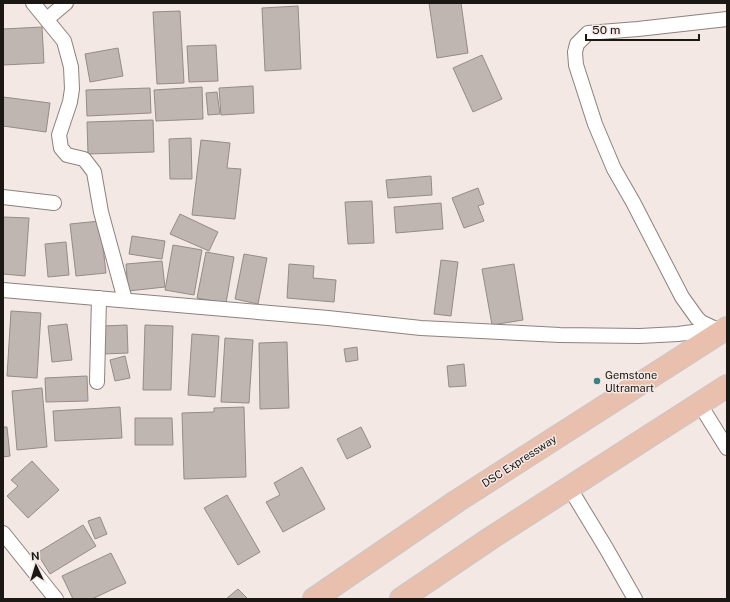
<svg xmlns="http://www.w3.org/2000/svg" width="730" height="602" viewBox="0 0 730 602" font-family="'Public Sans',sans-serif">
<rect width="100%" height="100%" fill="#f3e8e4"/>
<!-- building -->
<g fill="#bfb5b1" stroke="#958b87">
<path d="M 429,3 L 461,3 L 468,53 L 437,58 Z"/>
<path d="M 298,6 L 301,69 L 265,71 L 262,8 Z"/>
<path d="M 180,11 L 184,83 L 157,84 L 153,12 Z"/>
<path d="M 42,27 L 44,63 L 3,65 L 3,29 Z"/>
<path d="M 216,45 L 218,81 L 189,82 L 187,46 Z"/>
<path d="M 118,48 L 123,76 L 90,82 L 85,54 Z"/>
<path d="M 482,55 L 502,99 L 473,112 L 453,68 Z"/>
<path d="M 253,86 L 254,113 L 221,115 L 219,88 Z"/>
<path d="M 202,87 L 203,119 L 156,121 L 154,90 Z"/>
<path d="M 150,88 L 151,113 L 87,116 L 86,90 Z"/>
<path d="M 217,92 L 220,114 L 208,115 L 206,93 Z"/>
<path d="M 3,97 L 50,103 L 46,132 L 3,126 Z"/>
<path d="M 153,120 L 154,152 L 88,154 L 87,122 Z"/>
<path d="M 191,138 L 192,179 L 170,179 L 169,139 Z"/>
<path d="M 201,140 L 230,143 L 227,168 L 241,169 L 235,219 L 192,215 Z"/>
<path d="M 431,176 L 432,195 L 388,198 L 386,180 Z"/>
<path d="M 478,188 L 484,204 L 478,206 L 484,221 L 464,228 L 452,198 Z"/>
<path d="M 372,201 L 374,243 L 348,244 L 345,202 Z"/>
<path d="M 441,203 L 443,229 L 396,233 L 394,207 Z"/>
<path d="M 180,214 L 218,232 L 209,251 L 170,234 Z"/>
<path d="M 3,217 L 29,218 L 25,276 L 3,274 Z"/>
<path d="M 100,221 L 106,273 L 76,276 L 70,224 Z"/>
<path d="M 132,236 L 165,241 L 162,259 L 129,254 Z"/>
<path d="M 66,242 L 69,275 L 48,277 L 45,244 Z"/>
<path d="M 173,245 L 202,250 L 194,295 L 165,290 Z"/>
<path d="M 206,252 L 234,257 L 226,303 L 197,298 Z"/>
<path d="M 244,254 L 267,258 L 258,304 L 235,299 Z"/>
<path d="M 441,260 L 458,262 L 451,316 L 434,314 Z"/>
<path d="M 162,261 L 165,287 L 128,291 L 126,264 Z"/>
<path d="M 289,264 L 314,266 L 313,278 L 336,280 L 334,302 L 287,298 Z"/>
<path d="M 514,264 L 523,320 L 492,325 L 482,269 Z"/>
<path d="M 11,311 L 41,313 L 37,378 L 7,376 Z"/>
<path d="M 67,324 L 72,360 L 52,362 L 48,326 Z"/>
<path d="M 127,325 L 128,353 L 103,354 L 102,326 Z"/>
<path d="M 145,325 L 173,326 L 171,390 L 143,390 Z"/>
<path d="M 192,334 L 219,336 L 215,397 L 188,395 Z"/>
<path d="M 225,338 L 253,340 L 249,403 L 221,402 Z"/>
<path d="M 287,342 L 289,408 L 260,409 L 259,343 Z"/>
<path d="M 357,347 L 358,360 L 346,362 L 344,349 Z"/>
<path d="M 125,356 L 130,378 L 115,381 L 110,360 Z"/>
<path d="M 464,364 L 466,386 L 449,387 L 447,366 Z"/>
<path d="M 87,376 L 88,401 L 46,402 L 45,378 Z"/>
<path d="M 42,388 L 47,447 L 17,450 L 12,391 Z"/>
<path d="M 120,407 L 122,438 L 55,441 L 53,411 Z"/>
<path d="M 244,407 L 246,477 L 184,479 L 182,413 L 214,412 L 214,408 Z"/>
<path d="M 135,418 L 172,418 L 173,445 L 135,445 Z"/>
<path d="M 3,427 L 7,427 L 10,456 L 3,457 Z"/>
<path d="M 361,427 L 371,447 L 347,459 L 337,439 Z"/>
<path d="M 32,461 L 59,490 L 28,518 L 7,496 L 18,486 L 11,480 Z"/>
<path d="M 302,467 L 325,509 L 283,532 L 266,502 L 280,495 L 274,483 Z"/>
<path d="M 227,495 L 260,552 L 238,565 L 204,508 Z"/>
<path d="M 100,517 L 107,534 L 95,539 L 88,521 Z"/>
<path d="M 83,525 L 96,546 L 50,574 L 37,553 Z"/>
<path d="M 111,553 L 126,583 L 92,599 L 73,599 L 62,576 Z"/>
<path d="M 238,589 L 248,599 L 226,599 Z"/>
</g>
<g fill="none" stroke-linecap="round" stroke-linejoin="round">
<!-- street casing -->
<g stroke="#8b827e" stroke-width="16">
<g id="street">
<path d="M 33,3 L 64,41 L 71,67 L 72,89 L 70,102 L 59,135 L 61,148 L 67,155 L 84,159 L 94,172 L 101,212 L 125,300"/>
<path d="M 47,19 L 66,3"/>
<path d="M 3,197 L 54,203"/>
<path d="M 3,290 L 328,318 L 421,328 L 560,335 L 640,336 L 678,334 L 701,331 L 709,331 L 718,334"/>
<path d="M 716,329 L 701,322 L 697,318 L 682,297 L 633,202 L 614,169 L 595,124 L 576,65 L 575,52 L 577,44 L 588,33 L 638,29 L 727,19"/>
<path d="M 97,382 L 99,298"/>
<path d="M 699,403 L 727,448"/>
<path d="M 569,487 L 606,548 L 635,599"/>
<path d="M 3,533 L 56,599"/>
</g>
</g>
<!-- primary casing -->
<g stroke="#c8c7c7" stroke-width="24">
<g id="primary">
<path d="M 314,599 L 457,501 L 727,328"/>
<path d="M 401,599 L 491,538 L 727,386"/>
</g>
</g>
<!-- street -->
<use href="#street" stroke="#fff" stroke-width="14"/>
<!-- primary -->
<use href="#primary" stroke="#e9bfad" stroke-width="22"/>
</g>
<!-- markers -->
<circle fill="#388180" stroke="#f3e8e4" stroke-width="1.5" cx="597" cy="381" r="4"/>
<g text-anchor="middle" stroke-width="3" stroke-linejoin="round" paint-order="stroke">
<!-- poi labels -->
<g font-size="11" fill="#1a1715" stroke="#f3e8e4" text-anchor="start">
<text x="605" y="379">Gemstone<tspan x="605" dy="13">Ultramart</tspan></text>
</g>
<!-- street labels -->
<g font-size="11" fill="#1a1715" stroke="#f3e8e4">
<text transform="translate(519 461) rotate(-33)" y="4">DSC Expressway</text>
</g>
</g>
<!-- border -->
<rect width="730" height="602" fill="none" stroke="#1a1715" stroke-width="8"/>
<!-- north arrow -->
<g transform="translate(36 566) rotate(356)" stroke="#f3e8e4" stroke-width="3" paint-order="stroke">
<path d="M0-3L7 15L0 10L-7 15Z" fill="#1a1715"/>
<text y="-6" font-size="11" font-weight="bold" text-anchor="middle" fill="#1a1715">N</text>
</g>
<!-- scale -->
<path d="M586 34v6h113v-6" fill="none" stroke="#1a1715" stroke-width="2"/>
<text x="592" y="34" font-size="12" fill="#1a1715" stroke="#f3e8e4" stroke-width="3" paint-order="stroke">50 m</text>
</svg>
